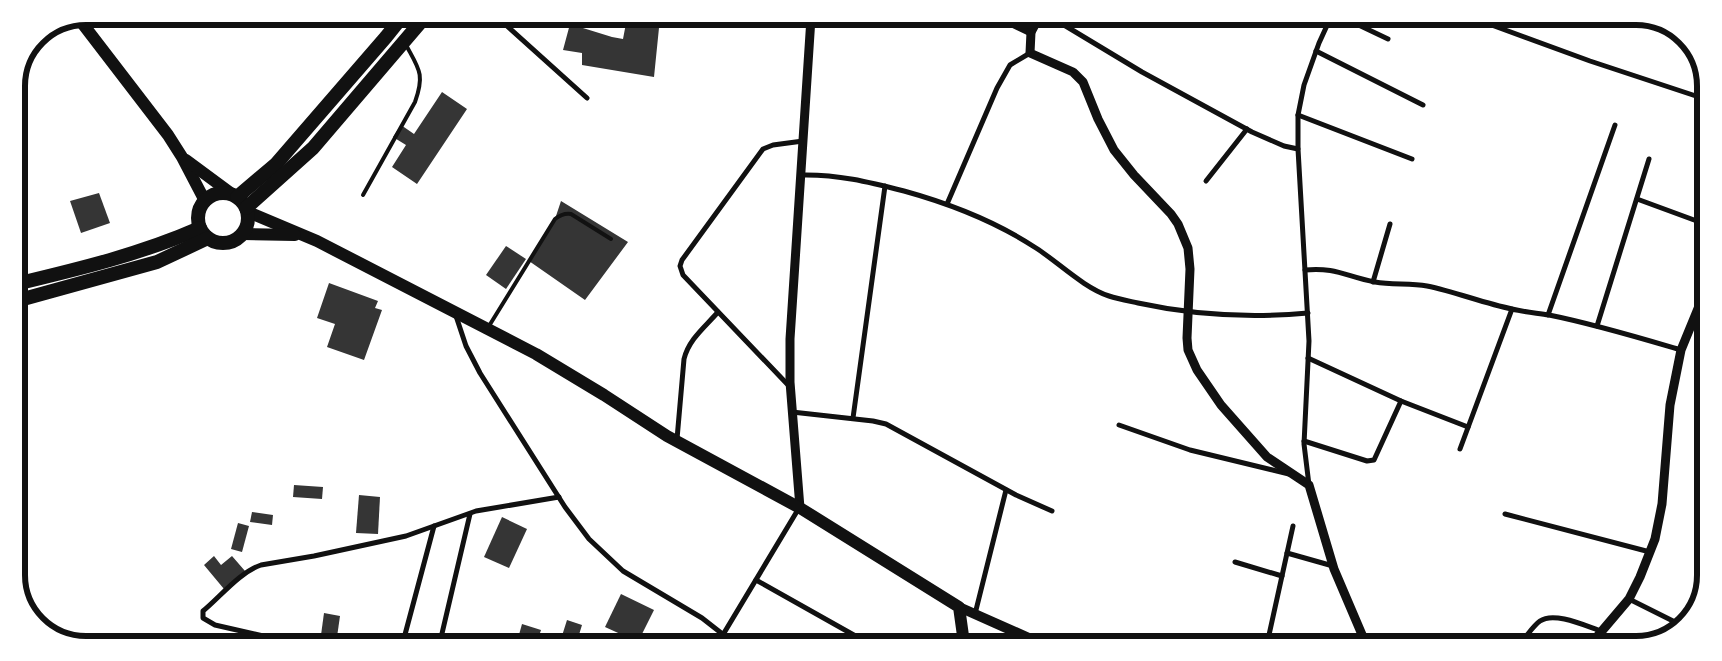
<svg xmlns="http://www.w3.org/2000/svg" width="1722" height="661" viewBox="0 0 1722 661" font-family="'Fira Sans',sans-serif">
<rect width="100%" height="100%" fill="#fff"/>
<!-- building -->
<g fill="#353535">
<path d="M 627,18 L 660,18 L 654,77 L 582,65 L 582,53 L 563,50 L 570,24 L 612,37 L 623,39 Z"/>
<path d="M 442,92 L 467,109 L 417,184 L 392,167 L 406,145 L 393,137 L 401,125 L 414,134 Z"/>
<path d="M 99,193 L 110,223 L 81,233 L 70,201 Z"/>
<path d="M 561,201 L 628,242 L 585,300 L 529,261 L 555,219 Z"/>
<path d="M 506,246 L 526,259 L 506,289 L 486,275 Z"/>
<path d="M 329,283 L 378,301 L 375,308 L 382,310 L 364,360 L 327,347 L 335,324 L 317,318 Z"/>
<path d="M 294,485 L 323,487 L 322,499 L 293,497 Z"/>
<path d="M 359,495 L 380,497 L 378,534 L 356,533 Z"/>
<path d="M 252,512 L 273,515 L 272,525 L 250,522 Z"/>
<path d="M 502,517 L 527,529 L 509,568 L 484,557 Z"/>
<path d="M 238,523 L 249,526 L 242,552 L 231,549 Z"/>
<path d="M 214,556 L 221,565 L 232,556 L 245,571 L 224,589 L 204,565 Z"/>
<path d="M 621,594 L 654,610 L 638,642 L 605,627 Z"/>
<path d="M 324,613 L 340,616 L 337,637 L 321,635 Z"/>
<path d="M 567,620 L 582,625 L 578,638 L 568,634 L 566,642 L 561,639 Z"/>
<path d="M 522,624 L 541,630 L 537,642 L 517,642 Z"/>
<path d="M 544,635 L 560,640 L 560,642 L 541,642 Z"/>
</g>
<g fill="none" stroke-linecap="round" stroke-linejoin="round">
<!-- service -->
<g stroke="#111" stroke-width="4">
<path d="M 16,105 L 37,36"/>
<path d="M 363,195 L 415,102 C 425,74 419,69 406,45"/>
<path d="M 489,326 L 555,219 C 560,215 564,213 571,214 L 611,239"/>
</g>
<!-- minor -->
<g stroke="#111" stroke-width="5">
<path d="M 497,17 L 587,98"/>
<path d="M 1054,19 L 1142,72 L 1252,132 L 1284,146 L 1298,149"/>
<path d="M 1346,19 L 1388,39"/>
<path d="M 1478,20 L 1590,61 L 1705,99"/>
<path d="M 1316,51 L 1423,105"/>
<path d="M 1298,115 L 1412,159"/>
<path d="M 800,175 C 837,174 869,182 904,191 C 951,204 995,221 1036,248 C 1058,262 1084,288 1109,296 C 1118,299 1129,301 1138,303 C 1193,315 1252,318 1308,313"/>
<path d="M 1206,181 L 1247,129"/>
<path d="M 1637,199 L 1705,224"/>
<path d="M 947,204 L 997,88 L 1010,65 L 1030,53"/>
<path d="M 1305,270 C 1336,267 1347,277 1375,282 C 1392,285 1410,283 1427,286 C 1456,292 1483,303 1512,309 C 1524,312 1537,313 1549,315 C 1594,324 1637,337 1681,350"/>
<path d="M 1373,282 L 1390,224"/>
<path d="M 1548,315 L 1615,125"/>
<path d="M 456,316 L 466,346 L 480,373 L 565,507 L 589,539 L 623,571 L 702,618 L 734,643"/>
<path d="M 1597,326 L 1649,159"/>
<path d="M 1308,358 L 1401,401 L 1468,427"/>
<path d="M 790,387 L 683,275 L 680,266 L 682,260 L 763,149 L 773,145 L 803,141"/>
<path d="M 792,412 L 873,421 L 886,424 L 1016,495 L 1052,511"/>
<path d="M 853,418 L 885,186"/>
<path d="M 1119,425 L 1190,450 L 1289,474"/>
<path d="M 677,439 L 684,359 C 689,339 705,327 718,312"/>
<path d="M 1304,441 L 1367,461 L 1374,460 L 1401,401"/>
<path d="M 1460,449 L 1512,309"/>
<path d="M 1309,485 L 1304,444 L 1309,341 L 1298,149 L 1298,115 L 1304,85 L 1319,43 L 1330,19"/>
<path d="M 1505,514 L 1650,552"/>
<path d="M 1287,553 L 1333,566"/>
<path d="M 1235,562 L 1282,576"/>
<path d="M 756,580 L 868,643"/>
<path d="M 1629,599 L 1681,625"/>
<path d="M 975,614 L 1006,490"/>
<path d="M 285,641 L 215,625 L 203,618 L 203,611 C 220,597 240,572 261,565 L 314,556 L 406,536 L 476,511 L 559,497"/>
<path d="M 403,642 L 434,526"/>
<path d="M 440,642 L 470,514"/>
<path d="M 1521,642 C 1527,636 1533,626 1540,621 C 1554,611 1586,626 1601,631"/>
<path d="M 718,643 L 799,508"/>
<path d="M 1267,644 L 1293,526"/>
</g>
<!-- tertiary -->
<g stroke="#111" stroke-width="9">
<path d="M 1002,18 L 1031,32"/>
<path d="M 1038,19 L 1031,32 L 1030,53 L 1073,72 L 1083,82 L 1098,119 L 1114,150 L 1134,175 L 1171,214 L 1178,224 L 1188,248 L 1190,269 L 1187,338 L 1188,350 L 1197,370 L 1221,405 L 1267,457 L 1309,485 L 1334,569 L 1366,644"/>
<path d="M 800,508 L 790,382 L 790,339 L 811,18"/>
<path d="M 1590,645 L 1629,599 L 1640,577 L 1655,539 L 1662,504 L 1670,405 L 1681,350 L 1704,294"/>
</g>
<!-- secondary -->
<path stroke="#111" stroke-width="10" d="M 959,607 L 1040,643"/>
<!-- primary -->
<g stroke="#111" stroke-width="12">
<path d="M 79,19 L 168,135 L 182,157 L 205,201"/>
<path d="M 186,160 L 232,194"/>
<path d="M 248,212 L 317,241 L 536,354 L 604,395 L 667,436 L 800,508 L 959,607 L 964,643"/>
<path d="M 243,234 L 295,235"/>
</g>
<!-- trunk -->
<g stroke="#111" stroke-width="14">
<circle cx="223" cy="218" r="25"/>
<path d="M 237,197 L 276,164 L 386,37 L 402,17"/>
<path d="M 246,208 L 313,148 L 425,17"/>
<path d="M 16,284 C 79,269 141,254 200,228"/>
<path d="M 16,301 L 157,262 L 208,238"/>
</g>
</g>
<!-- crop -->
<path d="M0 0H1722V661H0ZM86 25H1636A61 61 0 0 1 1697 86V575A61 61 0 0 1 1636 636H86A61 61 0 0 1 25 575V86A61 61 0 0 1 86 25Z" fill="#fff" fill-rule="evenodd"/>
<path fill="none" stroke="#111" stroke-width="6" d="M86 25H1636A61 61 0 0 1 1697 86V575A61 61 0 0 1 1636 636H86A61 61 0 0 1 25 575V86A61 61 0 0 1 86 25Z"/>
</svg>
